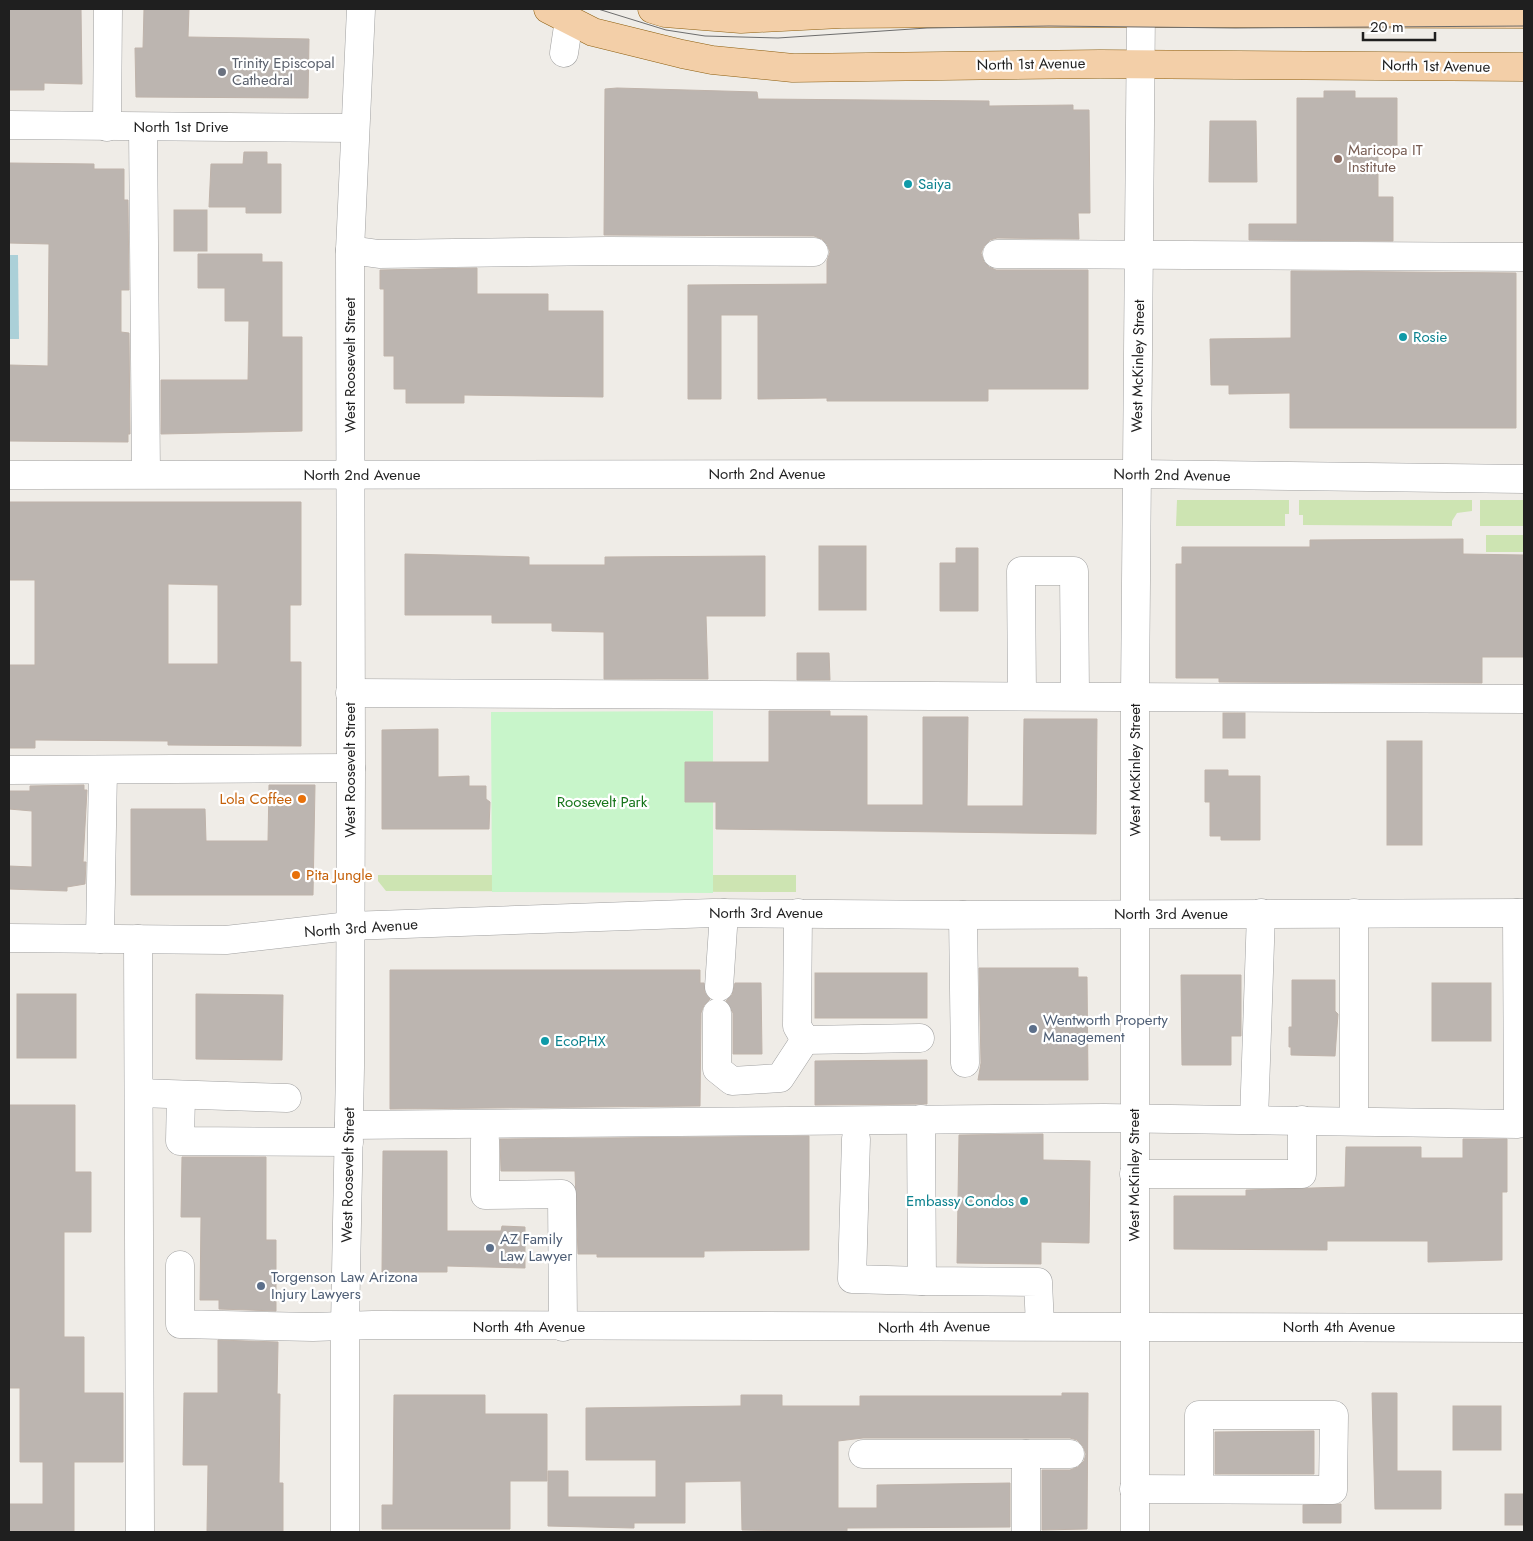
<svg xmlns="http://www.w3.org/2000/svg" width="1533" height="1541" viewBox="0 0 1533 1541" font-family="Jost,sans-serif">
<rect width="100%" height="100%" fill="#efece7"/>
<!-- grass -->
<g fill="#cde4b2">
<path d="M 1177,500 L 1289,500 L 1289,514 L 1285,514 L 1285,526 L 1176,526 Z"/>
<path d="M 1299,500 L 1472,500 L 1472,511 L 1457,513 L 1452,521 L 1452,526 L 1303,525 L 1303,515 L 1299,515 Z"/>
<rect x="1480" y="500" width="44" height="26"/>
<rect x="1486" y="535" width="38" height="17"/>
<path d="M 378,875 L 796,875 L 796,892 L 386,891 L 378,881 Z"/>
</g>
<!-- park -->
<path fill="#c8f5ca" d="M 713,711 L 713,893 L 492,892 L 491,712 Z"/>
<!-- water -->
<path fill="#abd0d8" d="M 9,255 L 18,255 L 19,339 L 9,339 Z"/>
<!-- building -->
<g fill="#bcb5b0" stroke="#bfb3aa" fill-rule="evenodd">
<path d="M 9,9 L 81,9 L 82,84 L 44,83 L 44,90 L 9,90 Z"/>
<path d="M 144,9 L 189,9 L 188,37 L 309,39 L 308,98 L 136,97 L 135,48 L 143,48 Z"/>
<path d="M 617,88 L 757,92 L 758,99 L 989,101 L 989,106 L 1073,105 L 1073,110 L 1089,110 L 1090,213 L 1078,213 L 1079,239 L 997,238 L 990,240 L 984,246 L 981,253 L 984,262 L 989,267 L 996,270 L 1088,270 L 1088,389 L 988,389 L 988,401 L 827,401 L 827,398 L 758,399 L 758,315 L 721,315 L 721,399 L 688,399 L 688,285 L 827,284 L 827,261 L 830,252 L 827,244 L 822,239 L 814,236 L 604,235 L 605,89 Z"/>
<path d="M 1324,91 L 1355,91 L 1355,98 L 1397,98 L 1397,146 L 1378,146 L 1378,197 L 1393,197 L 1393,241 L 1249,240 L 1249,224 L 1297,224 L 1297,98 L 1324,98 Z"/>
<path d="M 1210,121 L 1256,121 L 1257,182 L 1209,182 Z"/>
<path d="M 244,152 L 267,152 L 267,164 L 281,164 L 281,213 L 246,213 L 246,207 L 209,207 L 211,164 L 243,164 Z"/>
<path d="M 9,163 L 94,164 L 94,169 L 124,169 L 124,200 L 128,200 L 129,290 L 121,290 L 121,332 L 129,333 L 130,434 L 128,434 L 128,442 L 9,441 L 9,365 L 48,366 L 49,244 L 9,243 Z"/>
<rect x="174" y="210" width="33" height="41"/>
<path d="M 198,254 L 262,254 L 262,262 L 282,262 L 282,337 L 302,337 L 302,431 L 161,434 L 161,380 L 248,380 L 249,321 L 225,321 L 225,288 L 198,288 Z"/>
<path d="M 477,268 L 477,294 L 548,294 L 548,311 L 603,311 L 603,397 L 464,395 L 464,403 L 406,403 L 406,389 L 394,389 L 394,356 L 384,356 L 384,289 L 380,289 L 380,270 Z"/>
<path d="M 1291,271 L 1516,273 L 1516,428 L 1290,428 L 1290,393 L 1229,394 L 1229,385 L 1211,385 L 1210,339 L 1291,338 Z"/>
<path d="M 9,502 L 301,502 L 301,605 L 290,605 L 290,662 L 301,662 L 301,746 L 168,745 L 168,741 L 35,740 L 35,748 L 9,748 L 9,665 L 35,665 L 35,580 L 9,580 ZM 168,584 L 218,585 L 218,664 L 168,664 Z"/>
<path d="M 1463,539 L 1463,554 L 1524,555 L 1524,657 L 1482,657 L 1482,683 L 1219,682 L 1219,678 L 1176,678 L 1176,564 L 1182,564 L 1182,547 L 1310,547 L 1310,540 Z"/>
<rect x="819" y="546" width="47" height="64"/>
<path d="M 956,548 L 978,548 L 978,611 L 940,611 L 940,563 L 956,563 Z"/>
<path d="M 405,554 L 529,557 L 529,565 L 605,565 L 605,557 L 765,556 L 765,616 L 706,616 L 708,679 L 604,679 L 604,632 L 552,631 L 552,623 L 492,623 L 492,615 L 405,615 Z"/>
<path d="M 797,653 L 829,653 L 830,680 L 797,680 Z"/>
<path d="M 769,711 L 830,711 L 830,716 L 867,716 L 867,805 L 923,805 L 923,717 L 968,717 L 967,806 L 1023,806 L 1024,719 L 1097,719 L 1096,834 L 716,829 L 716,802 L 685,802 L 685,762 L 769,762 Z"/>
<rect x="1223" y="713" width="22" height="25"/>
<path d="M 438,729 L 438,777 L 469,776 L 469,786 L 486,786 L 486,799 L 490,802 L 489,829 L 382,829 L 382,730 Z"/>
<rect x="1387" y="741" width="35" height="104"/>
<path d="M 1205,770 L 1228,770 L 1228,776 L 1260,776 L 1260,840 L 1221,840 L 1221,836 L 1210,836 L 1210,802 L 1205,802 Z"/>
<path d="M 84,785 L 84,790 L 87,790 L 83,862 L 86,862 L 85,884 L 67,887 L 67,891 L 9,889 L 9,866 L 32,867 L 32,811 L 9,809 L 9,791 L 30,791 L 30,786 Z"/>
<path d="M 269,785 L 315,785 L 313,895 L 131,895 L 131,809 L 205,809 L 206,841 L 268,841 Z"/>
<path d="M 979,968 L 1078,968 L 1078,977 L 1087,977 L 1088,1080 L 978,1080 L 981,1063 Z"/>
<path d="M 390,970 L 700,970 L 700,983 L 704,983 L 705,993 L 710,999 L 704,1005 L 701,1013 L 700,1106 L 390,1109 Z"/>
<rect x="815" y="973" width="112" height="45"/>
<path d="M 1181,975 L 1241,975 L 1241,1036 L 1231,1036 L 1231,1065 L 1182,1065 Z"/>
<path d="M 1292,980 L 1335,980 L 1335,1011 L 1338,1014 L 1335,1056 L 1291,1055 L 1291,1047 L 1289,1047 L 1289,1027 L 1292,1027 Z"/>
<path d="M 735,983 L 761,983 L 762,1054 L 733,1054 L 733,1013 L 726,1001 L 732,995 Z"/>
<rect x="1432" y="983" width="59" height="58"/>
<rect x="17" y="994" width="59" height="64"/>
<path d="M 196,994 L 283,995 L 282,1060 L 196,1059 Z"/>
<path d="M 927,1060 L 927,1104 L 815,1105 L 815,1061 Z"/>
<path d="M 9,1105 L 75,1105 L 75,1172 L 91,1172 L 91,1232 L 64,1232 L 64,1337 L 84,1337 L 84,1393 L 123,1393 L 123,1462 L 74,1462 L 74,1532 L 9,1532 L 9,1504 L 43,1504 L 43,1462 L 20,1462 L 20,1388 L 9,1388 Z"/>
<path d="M 1043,1134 L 1043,1160 L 1090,1161 L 1089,1243 L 1041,1242 L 1041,1264 L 957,1263 L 959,1135 Z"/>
<path d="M 809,1136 L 809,1250 L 704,1251 L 704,1257 L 597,1257 L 597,1254 L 578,1254 L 575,1171 L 501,1171 L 500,1139 Z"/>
<path d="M 1463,1139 L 1507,1139 L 1507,1192 L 1502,1192 L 1502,1260 L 1428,1262 L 1428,1241 L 1327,1241 L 1327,1250 L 1174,1249 L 1174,1196 L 1246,1196 L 1246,1190 L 1345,1187 L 1346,1147 L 1421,1147 L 1421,1158 L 1463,1158 Z"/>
<path d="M 383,1151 L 447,1151 L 447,1231 L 501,1231 L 502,1226 L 525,1227 L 525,1268 L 447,1266 L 447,1272 L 382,1272 Z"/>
<path d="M 182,1157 L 266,1157 L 266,1240 L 276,1240 L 276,1311 L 219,1309 L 219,1300 L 200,1300 L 201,1217 L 181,1217 Z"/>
<path d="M 218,1340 L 278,1342 L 277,1394 L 280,1394 L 279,1483 L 283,1483 L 283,1532 L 207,1532 L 208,1465 L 183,1465 L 184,1393 L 218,1393 Z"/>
<path d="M 1062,1393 L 1088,1393 L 1087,1529 L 1042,1530 L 1042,1470 L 1070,1470 L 1078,1467 L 1084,1461 L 1086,1454 L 1083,1446 L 1077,1440 L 1070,1438 L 863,1438 L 838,1441 L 838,1508 L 877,1508 L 877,1485 L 1010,1483 L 1010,1527 L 847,1528 L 847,1532 L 742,1530 L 741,1481 L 685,1482 L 685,1523 L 634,1523 L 634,1528 L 548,1526 L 548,1471 L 568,1471 L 568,1497 L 656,1497 L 656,1460 L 586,1460 L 586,1408 L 741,1406 L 741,1395 L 782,1395 L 782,1406 L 860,1406 L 860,1396 L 1062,1396 Z"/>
<path d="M 1372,1393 L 1397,1393 L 1397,1471 L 1441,1471 L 1441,1509 L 1375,1509 Z"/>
<path d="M 394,1395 L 485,1395 L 485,1414 L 547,1414 L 547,1481 L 510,1481 L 510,1529 L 382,1529 L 382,1505 L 393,1505 Z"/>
<rect x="1453" y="1406" width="48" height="44"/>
<path d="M 1314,1431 L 1314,1474 L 1215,1474 L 1215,1432 Z"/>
<rect x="1505" y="1494" width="19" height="31"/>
<path d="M 1341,1504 L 1341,1523 L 1303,1523 L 1303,1505 Z"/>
</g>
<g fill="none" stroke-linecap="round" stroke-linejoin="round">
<!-- minor casing -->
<g stroke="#a0a0a0" stroke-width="29">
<g id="minor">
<path d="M 564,53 L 569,20"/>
<path d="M 9,125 L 354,128"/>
<path d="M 107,127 L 108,9"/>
<path d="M 143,127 L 146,474"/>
<path d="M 350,250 L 379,254 L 608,251 L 814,252"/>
<path d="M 997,254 L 1524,257"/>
<path d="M 9,475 L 1137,474 L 1524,479"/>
<path d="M 350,693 L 1524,699"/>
<path d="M 1022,696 L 1021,571 L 1074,571 L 1075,696"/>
<path d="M 9,770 L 351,768"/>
<path d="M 798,913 L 797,1026 L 805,1040 L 920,1038"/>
<path d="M 1354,913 L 1354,1121"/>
<path d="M 963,915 L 965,1063"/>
<path d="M 9,938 L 226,940 L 349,926 L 713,913 L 963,915 L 1524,913"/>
<path d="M 100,939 L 103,770"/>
<path d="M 138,939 L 140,1532"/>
<path d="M 719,987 L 724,913"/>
<path d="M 717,1013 L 717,1069 L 732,1081 L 780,1078 L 805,1040"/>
<path d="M 139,1093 L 287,1098"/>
<path d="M 181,1095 L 180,1141 L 349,1142"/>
<path d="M 921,1119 L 922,1281 L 1038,1282 L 1040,1326"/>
<path d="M 1254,1120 L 1261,913"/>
<path d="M 349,1125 L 1104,1118 L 1518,1124 L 1517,913"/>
<path d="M 856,1139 L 852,1279 L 922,1281"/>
<path d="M 485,1140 L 485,1195 L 562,1194 L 563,1327"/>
<path d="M 1134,1174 L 1302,1174 L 1302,1120"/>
<path d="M 180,1265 L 180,1324 L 313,1327 L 373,1325 C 757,1328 1141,1325 1524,1328"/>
<path d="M 863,1454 L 1070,1454"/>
<path d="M 1026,1454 L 1026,1532"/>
<path d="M 1134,1489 L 1333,1490 L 1334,1415 L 1199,1415 L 1199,1489"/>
<path d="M 345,1532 L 345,1326 L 350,1067 L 351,768 L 350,250 L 361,9"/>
<path d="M 1135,1532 L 1135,697 L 1141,9"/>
</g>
</g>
<!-- major casing -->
<g stroke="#8d5e0e" stroke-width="29">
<g id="major">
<path d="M 548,9 L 593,32 L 682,54 L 712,60 L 793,68 L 1100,64 L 1524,67"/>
<path d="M 652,9 L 665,13 L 741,19 L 841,14 L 982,13 L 1524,14"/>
</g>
</g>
<!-- minor -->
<use href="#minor" stroke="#fff" stroke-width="28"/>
<!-- major -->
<use href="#major" stroke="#f3cfa8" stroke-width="28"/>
<!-- tram -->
<path stroke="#6d6d6d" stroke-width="1" d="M 598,9 L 666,30 L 705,36 L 778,38 L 927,28 L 1049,26 L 1235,28 L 1524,26"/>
</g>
<!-- markers -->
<circle fill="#6b7280" stroke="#fff" stroke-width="2" cx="222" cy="72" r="5"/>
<circle fill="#8d6e63" stroke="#fff" stroke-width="2" cx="1338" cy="159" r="5"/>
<g fill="#0f9aa8" stroke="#fff" stroke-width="2">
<circle cx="908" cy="184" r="5"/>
<circle cx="1403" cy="337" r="5"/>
<circle cx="545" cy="1041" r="5"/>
<circle cx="1024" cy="1201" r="5"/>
</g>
<g fill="#e8710a" stroke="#fff" stroke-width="2">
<circle cx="302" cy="799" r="5"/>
<circle cx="296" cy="875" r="5"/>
</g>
<g fill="#5c6f8a" stroke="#fff" stroke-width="2">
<circle cx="1033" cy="1029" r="5"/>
<circle cx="490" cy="1248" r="5"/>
<circle cx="261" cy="1286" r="5"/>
</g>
<g text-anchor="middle" stroke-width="4.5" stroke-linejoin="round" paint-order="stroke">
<!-- worship labels -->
<g font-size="15" fill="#5b616d" stroke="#fff" text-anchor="start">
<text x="232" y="68">Trinity Episcopal<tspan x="232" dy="17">Cathedral</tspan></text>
</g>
<!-- street labels -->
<g font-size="15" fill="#1f1f1f" stroke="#fff">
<text transform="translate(1031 64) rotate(-1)" y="5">North 1st Avenue</text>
<text transform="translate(1436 66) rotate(1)" y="5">North 1st Avenue</text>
<text x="181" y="132">North 1st Drive</text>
<text transform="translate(350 365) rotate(-90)" y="5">West Roosevelt Street</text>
<text transform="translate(1138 366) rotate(-89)" y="5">West McKinley Street</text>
<text x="767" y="479">North 2nd Avenue</text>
<text x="362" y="480">North 2nd Avenue</text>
<text transform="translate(1172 475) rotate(1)" y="5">North 2nd Avenue</text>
<text transform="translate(350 770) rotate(-90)" y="5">West Roosevelt Street</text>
<text transform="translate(1135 770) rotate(-90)" y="5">West McKinley Street</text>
<text x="766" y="918">North 3rd Avenue</text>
<text x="1171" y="919">North 3rd Avenue</text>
<text transform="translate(361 928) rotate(-4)" y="5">North 3rd Avenue</text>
<text transform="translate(348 1175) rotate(-89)" y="5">West Roosevelt Street</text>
<text transform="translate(1134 1175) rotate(-90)" y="5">West McKinley Street</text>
<text x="529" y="1332">North 4th Avenue</text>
<text transform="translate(934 1327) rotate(-1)" y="5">North 4th Avenue</text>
<text x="1339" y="1332">North 4th Avenue</text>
</g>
<!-- education labels -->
<g font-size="15" fill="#785e54" stroke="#fff" text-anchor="start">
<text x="1348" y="155">Maricopa IT<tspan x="1348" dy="17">Institute</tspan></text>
</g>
<!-- culture labels -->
<g font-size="15" fill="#0d838f" stroke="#fff" text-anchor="start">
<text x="918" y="189">Saiya</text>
<text x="1413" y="342">Rosie</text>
<text x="555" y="1046">EcoPHX</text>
<text x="1014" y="1206" text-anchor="end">Embassy Condos</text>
</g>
<!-- food labels -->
<g font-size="15" fill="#c56008" stroke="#fff" text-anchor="end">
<text x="292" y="804">Lola Coffee</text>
<text x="306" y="880" text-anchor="start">Pita Jungle</text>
</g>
<!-- park labels -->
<g font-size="15" fill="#16751a" stroke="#fff">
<text x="602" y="807">Roosevelt Park</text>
</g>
<!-- service labels -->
<g font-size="15" fill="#4e5e75" stroke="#fff" text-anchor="start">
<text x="1043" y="1025">Wentworth Property<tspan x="1043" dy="17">Management</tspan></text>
<text x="500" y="1244">AZ Family<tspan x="500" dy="17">Law Lawyer</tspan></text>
<text x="271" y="1282">Torgenson Law Arizona<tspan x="271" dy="17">Injury Lawyers</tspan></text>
</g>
</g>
<!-- border -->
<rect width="1533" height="1541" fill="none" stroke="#1f1f1f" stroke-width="20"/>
<!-- scale -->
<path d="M1363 32v8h72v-8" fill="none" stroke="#1f1f1f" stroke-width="2.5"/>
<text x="1370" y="32" font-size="15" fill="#1f1f1f" stroke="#ffffff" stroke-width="4" paint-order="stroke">20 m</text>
</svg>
